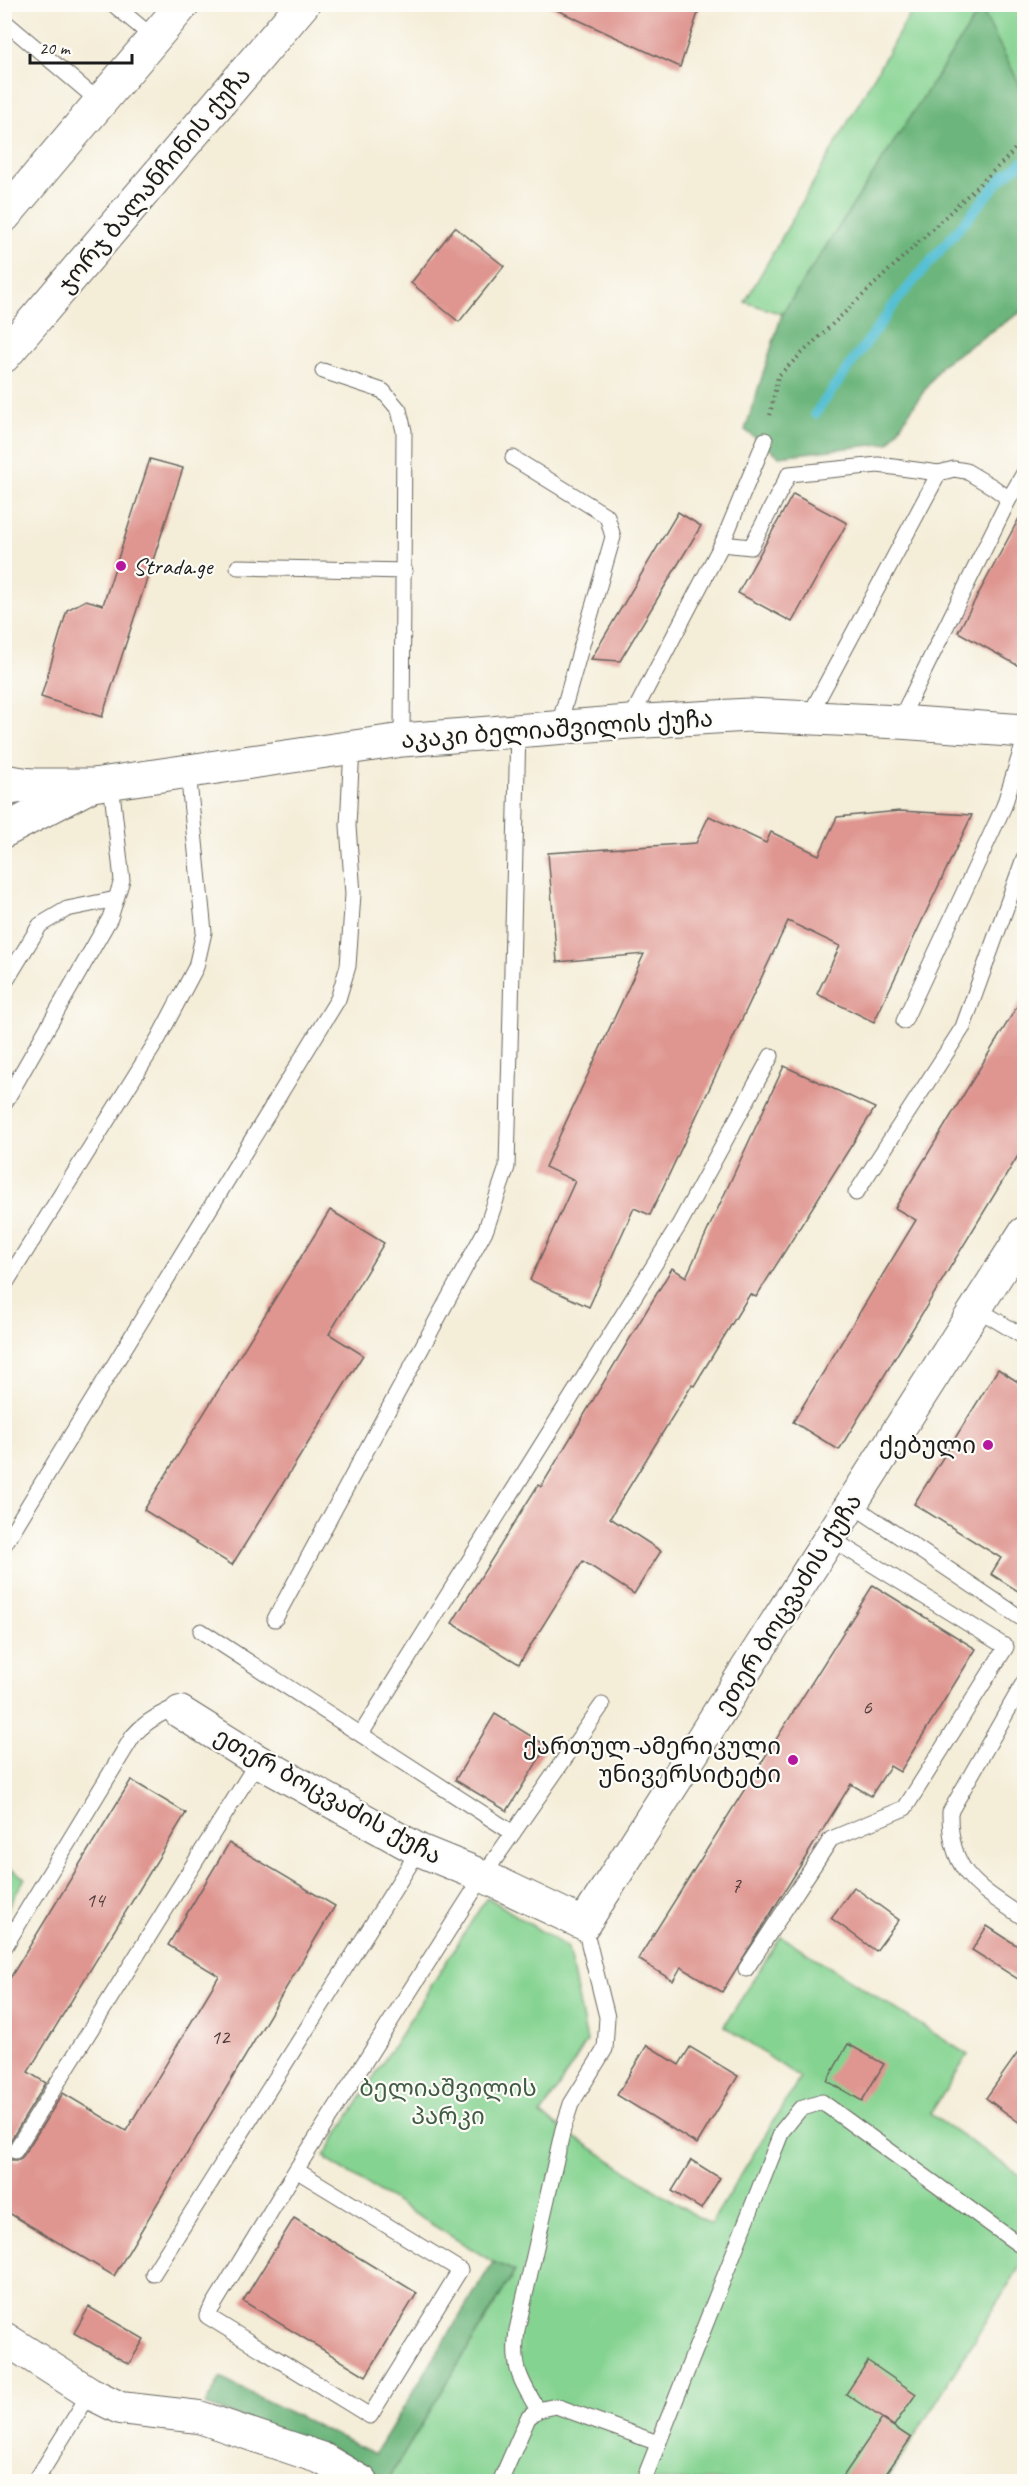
<svg xmlns="http://www.w3.org/2000/svg" width="1029" height="2486" viewBox="0 0 1029 2486" font-family="Caveat,'Noto Sans Georgian',sans-serif">
<rect width="100%" height="100%" fill="#fdfcf7"/>
<filter id="ink" filterUnits="userSpaceOnUse"><feTurbulence type="fractalNoise" baseFrequency=".0167" numOctaves="2"/><feDisplacementMap in="SourceGraphic" scale="12" xChannelSelector="R" yChannelSelector="G"/><feConvolveMatrix kernelMatrix="1 2 1 2 8 2 1 2 1" color-interpolation-filters="sRGB"/></filter>
<filter id="wash" filterUnits="userSpaceOnUse"><feTurbulence type="fractalNoise" baseFrequency=".008" numOctaves="4" result="noise"/><feDisplacementMap in="SourceGraphic" scale="24" xChannelSelector="R" yChannelSelector="G"/><feGaussianBlur stdDeviation="1.35" result="paint"/><feColorMatrix in="noise" values="0 0 0 0 0 0 0 0 0 0 0 0 0 0 0 0 0 1.4 0 .05"/><feComposite in="paint" operator="in"/></filter>
<g filter="url(#wash)">
<rect width="100%" height="100%" fill="#f4edd8"/>
<!-- green -->
<g fill="#85d391" stroke="#507856" stroke-width="1.5">
<path d="M 915,5 L 1024,5 L 1024,93 L 981,9 L 782,314 L 745,302 Z"/>
<path d="M 5,1866 L 25,1878 L 5,1913 Z"/>
<path d="M 487,1897 L 568,1948 L 587,2041 L 541,2115 L 710,2225 L 800,2078 L 724,2026 L 781,1936 L 968,2055 L 930,2114 L 1024,2178 L 1024,2260 L 887,2481 L 388,2480 L 515,2271 L 493,2262 L 327,2160 L 328,2158 L 324,2156 Z"/>
</g>
<!-- forest -->
<g fill="#6cb57b" stroke="#44684c" stroke-width="1.5">
<path d="M 981,8 L 1024,93 L 1024,310 L 942,364 L 889,443 L 779,456 L 745,430 L 782,314 Z"/>
<path d="M 493,2262 L 515,2271 L 388,2480 L 331,2448 L 205,2405 L 220,2378 L 375,2454 Z"/>
</g>
<g fill="none" stroke-linecap="round" stroke-linejoin="round">
<!-- stream -->
<path stroke="#57c0d4" stroke-width="10" d="M 815,414 L 896,302 L 1002,178 L 1024,161"/>
</g>
<g id="blocks">
<!-- building -->
<g fill="#df9590">
<path d="M 544,4 L 701,4 L 680,67 Z"/>
<path d="M 455,227 L 504,266 L 459,322 L 411,283 Z"/>
<path d="M 150,459 L 183,468 L 102,717 L 41,697 L 67,610 L 86,600 L 103,605 Z"/>
<path d="M 793,494 L 847,523 L 792,622 L 738,593 Z"/>
<path d="M 1024,509 L 1024,669 L 958,632 Z"/>
<path d="M 678,512 L 701,526 L 620,661 L 591,659 Z"/>
<path d="M 900,811 L 972,815 L 874,1022 L 817,994 L 840,946 L 788,921 L 650,1215 L 634,1208 L 589,1307 L 530,1280 L 575,1181 L 545,1167 L 644,954 L 557,962 L 548,853 L 696,843 L 709,816 L 766,843 L 771,832 L 819,855 L 837,817 Z"/>
<path d="M 1024,995 L 1024,1146 L 839,1450 L 793,1422 L 916,1220 L 895,1208 Z"/>
<path d="M 784,1066 L 875,1108 L 756,1297 L 750,1294 L 694,1386 L 692,1385 L 610,1518 L 661,1551 L 634,1594 L 583,1561 L 519,1664 L 452,1623 L 538,1485 L 541,1487 L 672,1268 L 686,1277 Z"/>
<path d="M 330,1210 L 384,1243 L 329,1334 L 363,1355 L 232,1565 L 144,1510 Z"/>
<path d="M 998,1369 L 1024,1386 L 1024,1595 L 991,1574 L 1001,1558 L 914,1504 Z"/>
<path d="M 873,1585 L 976,1649 L 900,1772 L 890,1766 L 871,1796 L 851,1784 L 722,1992 L 681,1967 L 673,1981 L 638,1959 Z"/>
<path d="M 495,1714 L 547,1746 L 507,1811 L 455,1780 Z"/>
<path d="M 131,1780 L 186,1813 L 28,2072 L 46,2083 L 7,2146 L 6,2155 L 10,2160 L 19,2160 L 23,2156 L 63,2093 L 126,2131 L 219,1976 L 168,1945 L 229,1843 L 335,1906 L 114,2276 L 4,2210 L 4,1988 Z"/>
<path d="M 854,1887 L 899,1920 L 876,1951 L 831,1918 Z"/>
<path d="M 987,1926 L 1024,1950 L 1024,1983 L 972,1950 Z"/>
<path d="M 848,2044 L 884,2064 L 862,2101 L 827,2081 Z"/>
<path d="M 1024,2044 L 1024,2126 L 986,2098 Z"/>
<path d="M 647,2045 L 679,2065 L 690,2047 L 738,2076 L 697,2144 L 617,2095 Z"/>
<path d="M 691,2160 L 720,2178 L 701,2209 L 672,2191 Z"/>
<path d="M 294,2218 L 417,2293 L 366,2376 L 243,2301 Z"/>
<path d="M 89,2307 L 144,2339 L 129,2364 L 74,2333 Z"/>
<path d="M 868,2361 L 916,2394 L 894,2426 L 846,2394 Z"/>
<path d="M 882,2419 L 911,2438 L 881,2481 L 840,2481 Z"/>
</g>
</g>
</g>
<g filter="url(#ink)">
<use href="#blocks" fill-opacity="0" stroke="#68655e" stroke-width="1.5"/>
<g fill="none" stroke-linecap="round" stroke-linejoin="round">
<!-- lane casing -->
<g stroke="#68655e" stroke-width="17">
<g id="lane">
<path d="M 113,4 L 155,39"/>
<path d="M 4,21 L 101,103"/>
<path d="M 323,371 L 383,391 L 399,410 L 404,431 L 402,740"/>
<path d="M 513,458 L 607,516 L 613,537 L 558,728"/>
<path d="M 1009,499 L 1024,473"/>
<path d="M 722,544 L 751,547 L 789,474 L 878,465 L 939,473 L 954,469 L 966,471 L 993,487 L 1009,499 L 899,722"/>
<path d="M 238,567 L 405,571"/>
<path d="M 808,718 L 939,473"/>
<path d="M 629,722 L 722,544 L 765,440"/>
<path d="M 4,984 L 40,925 L 67,909 L 116,899"/>
<path d="M 904,1021 L 1004,806 L 1024,742"/>
<path d="M 4,1104 L 110,918 L 122,880 L 111,783"/>
<path d="M 856,1193 L 963,1027 L 1024,858"/>
<path d="M 4,1286 L 158,1039 L 196,967 L 204,932 L 188,771"/>
<path d="M 976,1308 L 1024,1337"/>
<path d="M 851,1504 L 1024,1620"/>
<path d="M 4,1545 L 338,999 L 348,966 L 353,894 L 348,826 L 352,747"/>
<path d="M 275,1619 L 486,1229 L 507,1167 L 518,730"/>
<path d="M 201,1631 L 513,1833"/>
<path d="M 1024,1682 L 950,1812 C 949,1873 978,1887 1024,1918"/>
<path d="M 361,1734 L 679,1225 L 771,1056"/>
<path d="M 4,1948 L 133,1736 C 143,1724 154,1717 169,1710 L 180,1712"/>
<path d="M 746,1969 L 831,1839 L 905,1808 L 1006,1647 L 830,1538"/>
<path d="M 15,2151 L 258,1761"/>
<path d="M 296,2170 L 460,2270 L 370,2416 L 207,2316 L 296,2170 L 483,1876 L 602,1705"/>
<path d="M 153,2274 L 419,1850"/>
<path d="M 538,2410 C 520,2380 512,2367 517,2330 L 563,2129 L 571,2104 L 605,2049 L 607,2017 L 584,1924"/>
<path d="M 35,2482 L 90,2393"/>
<path d="M 500,2482 L 528,2418 L 538,2410 L 556,2406 L 658,2443"/>
<path d="M 643,2482 L 782,2131 L 800,2109 L 822,2102 L 1018,2244"/>
</g>
</g>
<!-- street casing -->
<g stroke="#68655e" stroke-width="34">
<g id="street">
<path d="M 180,1712 L 258,1761 L 419,1850 L 483,1876 L 584,1924 L 1024,1233"/>
<path d="M 4,2338 L 90,2393 L 120,2408 L 199,2417 L 321,2458 L 362,2482"/>
</g>
</g>
<!-- secondary casing -->
<g stroke="#68655e" stroke-width="35">
<g id="secondary">
<path d="M 4,789 L 30,785 L 93,785 L 402,740 L 629,722 L 749,715 L 899,722 L 1024,731"/>
<path d="M 4,831 L 88,787"/>
</g>
</g>
<!-- primary casing -->
<g stroke="#68655e" stroke-width="35">
<g id="primary">
<path d="M 4,216 L 183,4"/>
<path d="M 4,356 L 303,4"/>
<path d="M 4,781 L 30,785"/>
</g>
</g>
<!-- path -->
<path stroke="#68655e" stroke-width="4" stroke-dasharray="1.5 4.5" stroke-linecap="butt" d="M 770,415 L 778,376 L 1008,157 L 1024,138"/>
<!-- lane -->
<use href="#lane" stroke="#fff" stroke-width="15"/>
<!-- street -->
<use href="#street" stroke="#fff" stroke-width="32"/>
<!-- secondary -->
<use href="#secondary" stroke="#fff" stroke-width="33"/>
<!-- primary -->
<use href="#primary" stroke="#fff" stroke-width="33"/>
</g>
</g>
<!-- markers -->
<g fill="#b5179e" stroke="#fdfcf7" stroke-width="2">
<circle cx="121" cy="566" r="6"/>
<circle cx="988" cy="1445" r="6"/>
<circle cx="793" cy="1760" r="6"/>
</g>
<g text-anchor="middle" stroke-width="4.5" stroke-linejoin="round" paint-order="stroke">
<!-- number labels -->
<g font-size="21" fill="#4d3a39">
<text x="867" y="1714">6</text>
<text x="736" y="1892">7</text>
<text x="95" y="1907">14</text>
<text x="220" y="2044">12</text>
</g>
<!-- street labels -->
<g font-size="24" fill="#1c1c1c" stroke="#fdfcf7">
<text transform="translate(154 180) rotate(-50)" y="8">ჯორჯ ბალანჩინის ქუჩა</text>
<text transform="translate(557 729) rotate(-4)" y="8">აკაკი ბელიაშვილის ქუჩა</text>
<text transform="translate(788 1604) rotate(-58)" y="8">ეთერ ბოცვაძის ქუჩა</text>
<text transform="translate(328 1796) rotate(29)" y="8">ეთერ ბოცვაძის ქუჩა</text>
</g>
<!-- poi labels -->
<g font-size="24" fill="#1c1c1c" stroke="#fdfcf7" text-anchor="end">
<text x="133" y="574" text-anchor="start">Strada.ge</text>
<text x="976" y="1453">ქებული</text>
<text x="781" y="1754">ქართულ-ამერიკული<tspan x="781" dy="28">უნივერსიტეტი</tspan></text>
</g>
<!-- park labels -->
<g font-size="24" fill="#415c45" stroke="#fdfcf7">
<text x="448" y="2096">ბელიაშვილის<tspan x="448" dy="28">პარკი</tspan></text>
</g>
</g>
<!-- margin -->
<rect width="1029" height="2486" fill="none" stroke="#fdfcf7" stroke-width="24"/>
<!-- scale -->
<path d="M30 54v9h102v-9" fill="none" stroke="#1c1c1c" stroke-width="3"/>
<text x="39" y="54" font-size="18" fill="#1c1c1c" stroke="#fdfcf7" stroke-width="4.5" paint-order="stroke">20 m</text>
</svg>
